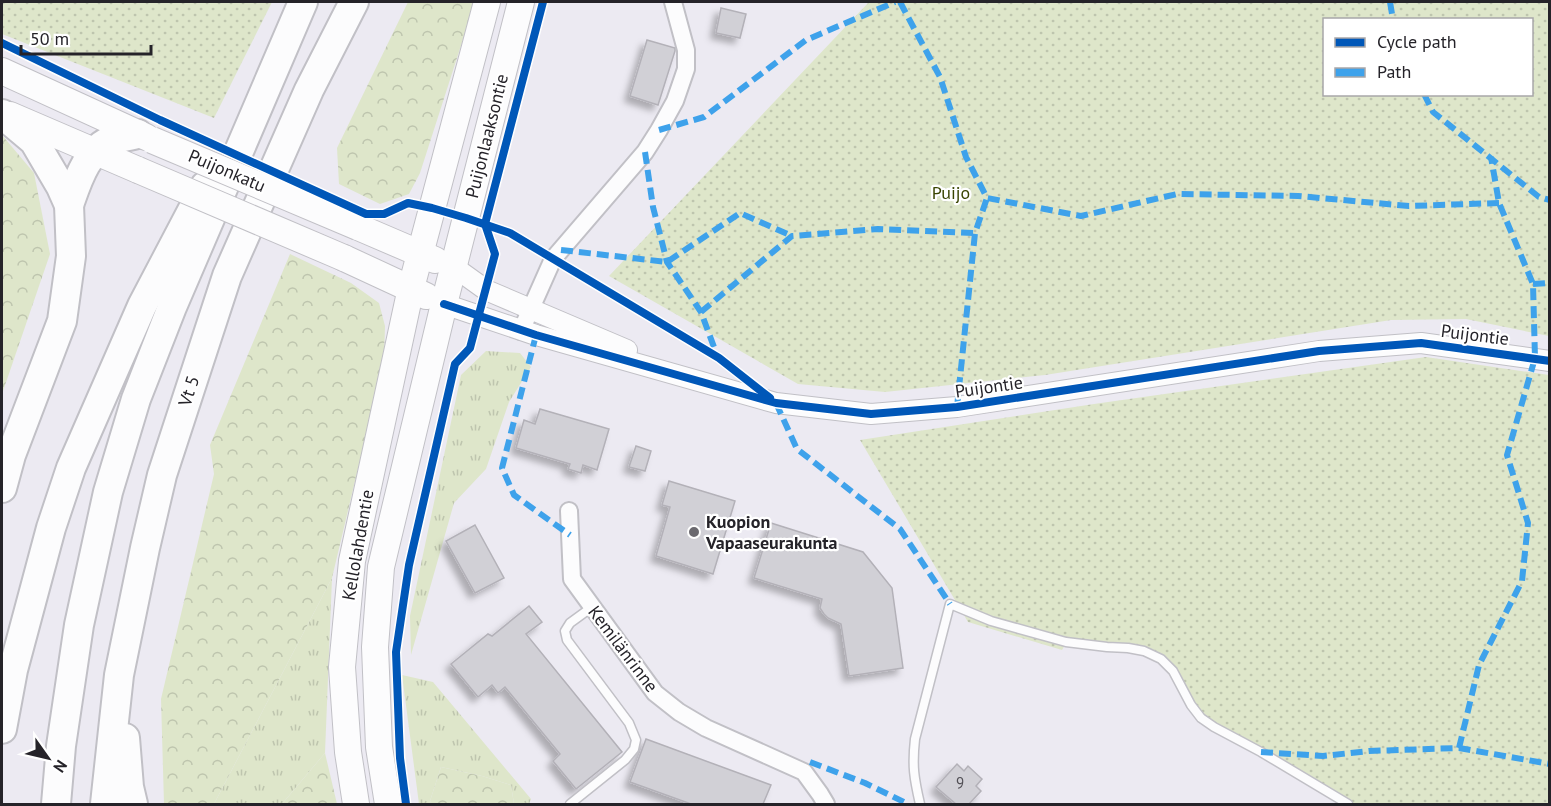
<svg xmlns="http://www.w3.org/2000/svg" width="1551" height="806" viewBox="0 0 1551 806" font-family="'PT Sans',sans-serif">
<defs>
<pattern id="grass-tufts" width="24" height="20" patternUnits="userSpaceOnUse" patternTransform="scale(1.5)"><rect width="24" height="20" fill="#dee6ca"/><path d="M3 7l-1-3M5 7V3M7 7l1-3M15 17l-1-3M17 17v-4M19 17l1-3" fill="none" stroke="#bec5ae"/></pattern>
<pattern id="forest-crowns" width="20" height="18" patternUnits="userSpaceOnUse" patternTransform="scale(1.5)"><rect width="20" height="18" fill="#dee6ca"/><path d="M2 6a3 3 0 1 1 6 0M12 15a3 3 0 1 1 6 0" fill="none" stroke="#bec5ae"/></pattern>
<pattern id="park-dots" width="8" height="8" patternUnits="userSpaceOnUse" patternTransform="scale(1.5)"><rect width="8" height="8" fill="#dee6ca"/><path d="M2 2h.1M6 6h.1" fill="none" stroke="#bec5ae" stroke-width="1.8" stroke-linecap="round"/></pattern>
<filter id="shadow"><feDropShadow dx="-5.5" dy="5.5" stdDeviation="3" flood-color="#0004"/></filter>
</defs>
<rect width="100%" height="100%" fill="#eceaf2"/>
<!-- grass -->
<g fill="url(#grass-tufts)">
<path d="M 486,351 L 520,353 L 531,367 L 509,402 L 486,469 L 454,503 L 411,655 L 410,616 L 461,375 Z"/>
<path d="M 332,578 L 325,753 L 282,804 L 214,804 Z"/>
<path d="M 402,675 L 433,682 L 531,799 L 529,804 L 514,804 L 511,785 L 482,776 L 441,767 L 430,801 L 432,804 L 419,804 Z"/>
</g>
<!-- forest -->
<g fill="url(#forest-crowns)">
<path d="M 408,2 L 475,2 L 420,173 L 409,194 L 380,204 L 339,184 L 337,148 Z"/>
<path d="M 2,135 L 34,173 L 50,254 L 2,394 Z"/>
<path d="M 290,254 L 351,283 L 379,303 L 385,326 L 384,359 L 332,578 L 214,804 L 164,804 L 161,699 L 214,474 L 210,445 Z"/>
<path d="M 325,753 L 337,804 L 282,804 Z"/>
<path d="M 441,767 L 482,776 L 511,785 L 514,804 L 432,804 L 430,801 Z"/>
</g>
<!-- park -->
<g fill="url(#park-dots)" fill-rule="evenodd">
<path d="M 2,2 L 272,2 L 214,118 L 2,34 Z"/>
<path d="M 869,2 L 1549,2 L 1549,336 L 1466,319 L 1391,320 L 1045,375 L 885,392 L 798,384 L 609,276 ZM 1324,20 L 1532,20 L 1532,94 L 1324,94 Z"/>
<path d="M 1426,357 L 1549,375 L 1549,804 L 1348,804 L 1201,718 L 1173,671 L 1144,651 L 1067,642 L 1062,650 L 968,622 L 860,440 L 1094,404 Z"/>
</g>
<!-- building -->
<g fill="#d1d0d6" stroke="#b3b1b8" stroke-width="1.5" filter="url(#shadow)">
<path d="M 721,8 L 746,14 L 740,38 L 716,33 Z"/>
<path d="M 647,40 L 675,48 L 675,51 L 658,105 L 630,96 Z"/>
<path d="M 540,409 L 609,429 L 597,470 L 583,465 L 581,473 L 568,469 L 570,464 L 516,448 L 524,420 L 535,424 Z"/>
<path d="M 636,446 L 651,451 L 645,471 L 629,467 Z"/>
<path d="M 669,481 L 735,501 L 713,574 L 656,556 L 670,507 L 662,505 Z"/>
<path d="M 771,523 L 863,552 L 892,588 L 903,668 L 849,676 L 841,624 L 828,618 L 824,614 L 820,608 L 822,599 L 754,578 Z"/>
<path d="M 475,525 L 504,578 L 475,593 L 446,541 Z"/>
<path d="M 529,606 L 542,622 L 526,634 L 622,752 L 576,789 L 553,761 L 560,754 L 505,687 L 498,693 L 492,685 L 478,697 L 451,664 L 488,634 L 492,636 Z"/>
<path d="M 646,739 L 771,785 L 763,804 L 691,804 L 630,782 Z"/>
<path d="M 957,764 L 964,771 L 968,766 L 982,779 L 976,786 L 981,791 L 969,804 L 956,804 L 936,787 Z"/>
</g>
<g fill="none" stroke-linecap="round" stroke-linejoin="round">
<!-- service casing -->
<g stroke="#c1c0c6" stroke-width="11">
<g id="service">
<path d="M 570,804 L 625,760 L 634,749 L 636,740 L 629,723 L 567,640 L 565,631 L 570,623 L 592,607"/>
<path d="M 920,804 C 914,778 912,766 915,739 L 950,604 L 991,621 L 1066,642 L 1107,647 L 1128,648 L 1144,651 L 1161,659 L 1173,671 L 1191,705 L 1201,718 L 1214,727 L 1261,752 L 1348,804"/>
</g>
</g>
<!-- minor casing -->
<g stroke="#c1c0c6" stroke-width="20">
<g id="minor">
<path d="M 521,331 L 553,259 L 645,152 L 659,130 L 675,101 L 686,69 L 686,50 L 673,2"/>
<path d="M 569,511 L 572,579 L 655,693 L 679,712 L 706,728 L 804,772 L 820,794 L 826,804"/>
</g>
</g>
<!-- tertiary casing -->
<g stroke="#c1c0c6" stroke-width="22">
<g id="tertiary">
<path d="M 454,267 L 486,290 L 627,350"/>
<path d="M 444,304 L 536,335 L 776,403 L 871,414 L 957,407 L 1319,351 L 1421,343 L 1550,361"/>
</g>
</g>
<!-- primary casing -->
<g stroke="#c1c0c6" stroke-width="28">
<g id="primary">
<path d="M 2,71 L 146,137"/>
<path d="M 10,115 L 138,170"/>
<path d="M 358,227 L 435,260"/>
<path d="M 344,258 L 426,296"/>
<path d="M 356,804 L 348,752 L 342,667 L 352,561 L 411,288 L 487,2"/>
<path d="M 388,804 L 379,747 L 375,647 L 381,567 L 444,304 L 521,2"/>
</g>
</g>
<!-- motorway casing -->
<g stroke="#c1c0c6" stroke-width="32">
<g id="motorway">
<path d="M 2,114 L 34,141 L 61,187 L 69,205 L 71,256 L 62,321 L 11,455 L 2,488"/>
<path d="M 69,205 C 77,182 87,148 114,139 C 122,137 130,136 138,134"/>
<path d="M 2,729 L 13,670 L 51,528 L 71,468 L 142,306 L 205,186"/>
<path d="M 125,738 L 129,787 L 133,804"/>
<path d="M 56,804 L 61,746 L 79,625 L 108,492 L 136,399 L 172,307 L 303,2"/>
<path d="M 105,804 L 119,675 L 145,548 L 162,475 L 227,276 L 309,90 L 354,2"/>
</g>
</g>
<!-- service -->
<use href="#service" stroke="#fcfcfd" stroke-width="8"/>
<!-- minor -->
<use href="#minor" stroke="#fcfcfd" stroke-width="16"/>
<!-- tertiary -->
<use href="#tertiary" stroke="#fcfcfd" stroke-width="20"/>
<!-- primary -->
<use href="#primary" stroke="#fcfcfd" stroke-width="26"/>
<!-- motorway -->
<use href="#motorway" stroke="#fcfcfd" stroke-width="28"/>
<!-- primary-bridge casing -->
<g stroke="#c1c0c6" stroke-width="28" stroke-linecap="butt">
<g id="primary-bridge">
<path d="M 152,140 L 358,227"/>
<path d="M 138,170 L 344,258"/>
</g>
</g>
<!-- primary-bridge -->
<use href="#primary-bridge" stroke="#fcfcfd" stroke-width="26"/>
<!-- quiet -->
<g stroke="#3ea2eb" stroke-width="6" stroke-dasharray="12 6" stroke-linecap="butt">
<path d="M 900,2 L 940,77 L 966,157 L 987,198 L 1081,216 L 1177,194 L 1298,196 L 1409,206 L 1499,203"/>
<path d="M 1390,2 L 1393,20"/>
<path d="M 1424,94 L 1433,112 L 1539,197 L 1550,200"/>
<path d="M 659,130 L 704,117 L 806,40 L 895,2"/>
<path d="M 645,152 L 653,207 L 667,262 L 701,312 L 718,358"/>
<path d="M 561,250 L 667,262 L 740,213 L 792,236"/>
<path d="M 1533,284 L 1550,283"/>
<path d="M 701,312 L 792,236 L 878,229 L 975,233"/>
<path d="M 536,335 L 502,468 L 514,495 L 570,535"/>
<path d="M 776,403 L 797,449 L 900,529 L 950,604"/>
<path d="M 957,407 L 975,233 L 987,198"/>
<path d="M 1459,748 L 1479,665 L 1522,581 L 1528,523 L 1507,455 L 1535,358 L 1533,284 L 1499,203 L 1491,157"/>
<path d="M 1261,752 L 1323,756 L 1369,751 L 1459,748 L 1550,764"/>
<path d="M 810,762 L 865,783 L 908,804"/>
</g>
<!-- cycleway casing -->
<g stroke="#fff" stroke-width="11">
<g id="cycleway">
<path d="M 2,43 L 160,120 L 366,214 L 384,214 L 408,203 L 432,208 L 466,218 L 510,233 L 719,358 L 770,398"/>
<path d="M 444,304 L 536,335 L 776,403 L 871,414 L 957,407 L 1319,351 L 1421,343 L 1550,361"/>
<path d="M 406,804 L 400,758 L 396,652 L 409,565 L 455,364 L 470,348 L 495,254 L 485,224 L 543,2"/>
</g>
</g>
<!-- cycleway -->
<use href="#cycleway" stroke="#0057b8" stroke-width="8"/>
</g>
<!-- markers -->
<circle fill="#6b696f" stroke="#fff" stroke-width="2" cx="694" cy="532" r="6"/>
<g text-anchor="middle" stroke-width="4.5" stroke-linejoin="round" paint-order="stroke">
<!-- number labels -->
<g font-size="15" fill="#514f55">
<text x="960" y="788">9</text>
</g>
<!-- street labels -->
<g font-size="18" fill="#252329" stroke="#fff">
<text transform="translate(487 136) rotate(-76)" y="6">Puijonlaaksontie</text>
<text transform="translate(227 171) rotate(23)" y="6">Puijonkatu</text>
<text transform="translate(1475 335) rotate(7)" y="6">Puijontie</text>
<text transform="translate(989 387) rotate(-8)" y="6">Puijontie</text>
<text transform="translate(189 391) rotate(-72)" y="6">Vt 5</text>
<text transform="translate(358 545) rotate(-80)" y="6">Kellolahdentie</text>
<text transform="translate(623 649) rotate(53)" y="6">Kemilänrinne</text>
</g>
<!-- park labels -->
<g font-size="18" fill="#394401" stroke="#fff">
<text x="951" y="199">Puijo</text>
</g>
<!-- poi labels -->
<g font-size="18" font-weight="bold" fill="#252329" stroke="#fff" text-anchor="start">
<text x="706" y="528">Kuopion<tspan x="706" dy="21">Vapaaseurakunta</tspan></text>
</g>
</g>
<!-- border -->
<rect width="1551" height="806" fill="none" stroke="#252329" stroke-width="6"/>
<!-- legend -->
<rect x="1323" y="18" width="210" height="78" fill="#ffffff" stroke="#a8a7a9" stroke-width="1.5"/>
<rect x="1335" y="38" width="30" height="9" fill="#0057b8" stroke="#a8a7a9" stroke-width="1.5"/>
<text x="1377" y="48" font-size="18" fill="#252329">Cycle path</text>
<rect x="1335" y="68" width="30" height="9" fill="#3ea2eb" stroke="#a8a7a9" stroke-width="1.5"/>
<text x="1377" y="78" font-size="18" fill="#252329">Path</text>
<!-- north arrow -->
<g transform="translate(48 758) rotate(124)" stroke="#ffffff" stroke-width="4.5" paint-order="stroke">
<path d="M0-4.5L10 22L0 15L-10 22Z" fill="#252329"/>
<text y="-9" font-size="16" font-weight="bold" text-anchor="middle" fill="#252329">N</text>
</g>
<!-- scale -->
<path d="M21 45v9h130v-9" fill="none" stroke="#252329" stroke-width="3"/>
<text x="30" y="45" font-size="18" fill="#252329" stroke="#ffffff" stroke-width="4.5" paint-order="stroke">50 m</text>
</svg>
